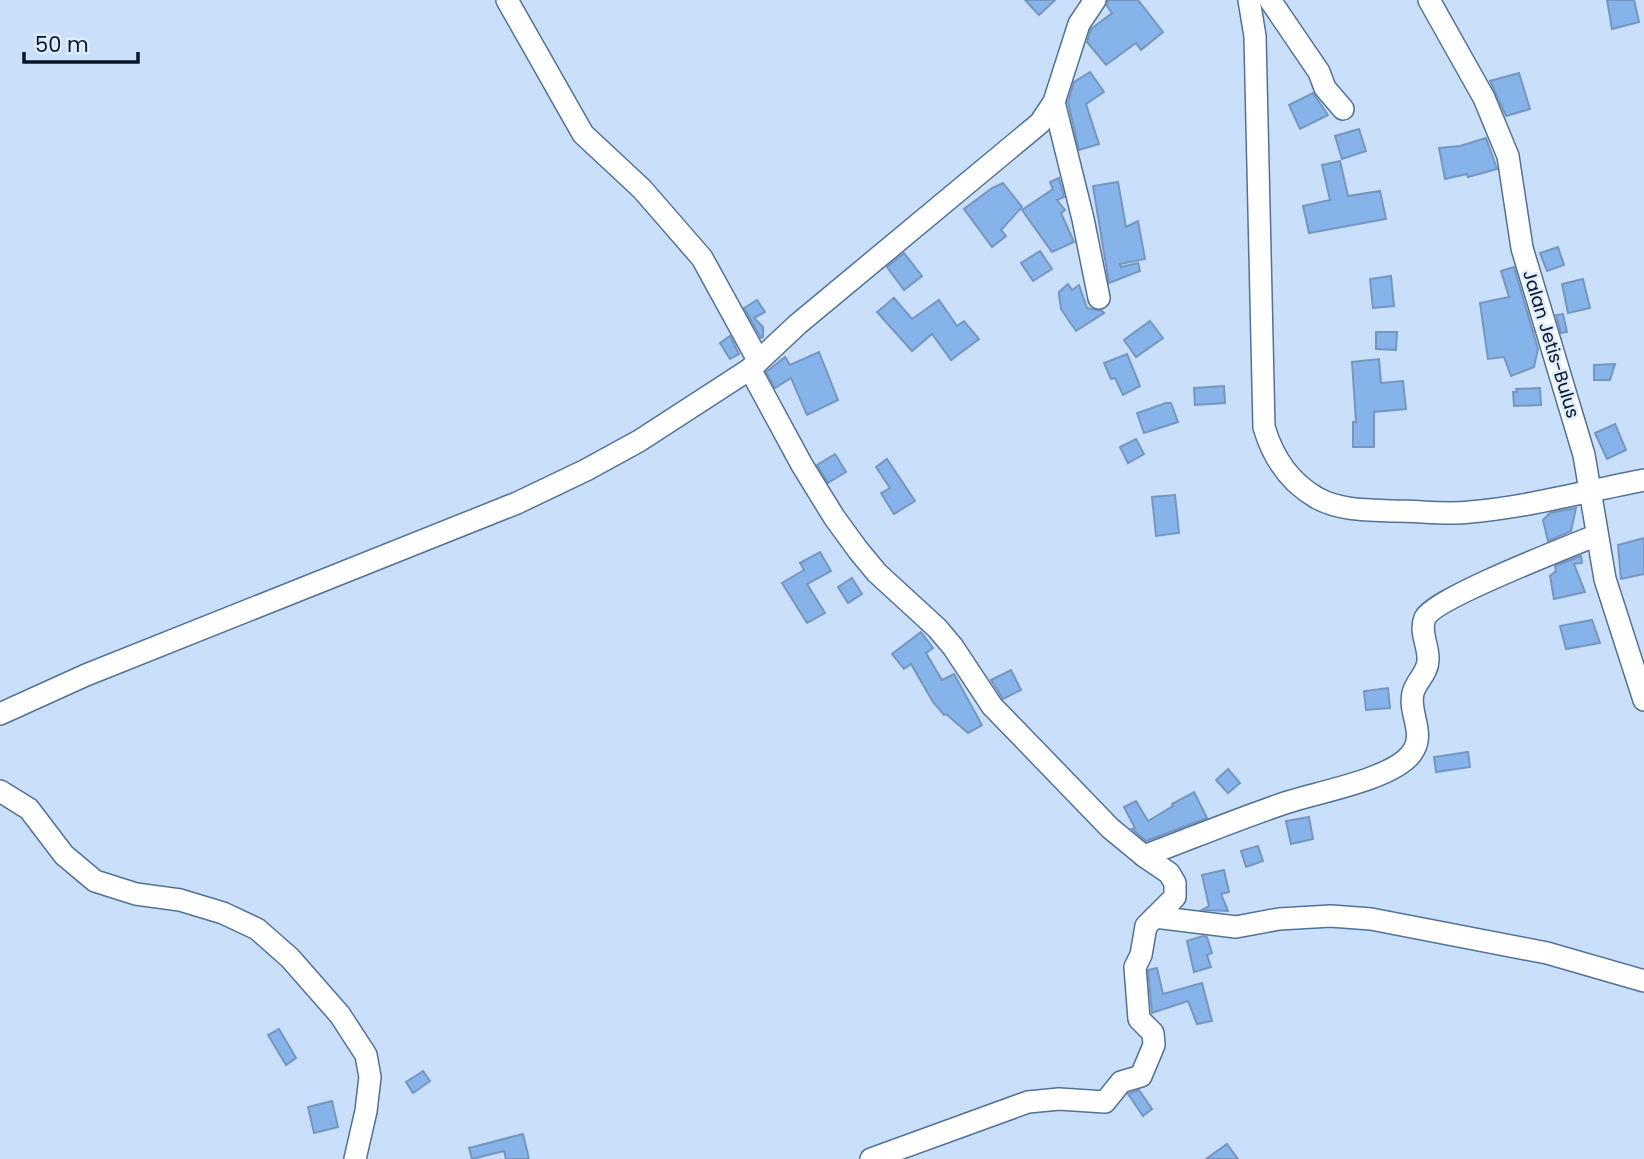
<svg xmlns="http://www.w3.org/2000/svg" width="1644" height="1159" viewBox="0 0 1644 1159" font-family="Poppins,sans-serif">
<rect width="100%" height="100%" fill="#cae0fa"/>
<!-- building -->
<g fill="#85b3ea" stroke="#7597bf" stroke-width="2">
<path d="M 1025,0 L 1055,0 L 1039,15 Z"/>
<path d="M 1108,0 L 1138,0 L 1163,32 L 1141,50 L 1136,43 L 1106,65 L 1087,42 L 1091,29 L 1112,13 L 1107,6 Z"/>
<path d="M 1607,0 L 1634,0 L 1639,22 L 1612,29 Z"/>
<path d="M 1090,72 L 1104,92 L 1086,104 L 1099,144 L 1079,150 L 1068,102 L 1074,82 Z"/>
<path d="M 1519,73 L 1530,109 L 1506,116 L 1490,81 Z"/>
<path d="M 1313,93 L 1328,115 L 1300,129 L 1289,105 Z"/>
<path d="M 1359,129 L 1366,151 L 1342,159 L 1335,136 Z"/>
<path d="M 1486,138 L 1497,169 L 1468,177 L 1467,174 L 1445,179 L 1439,148 L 1460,146 Z"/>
<path d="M 1340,161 L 1348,196 L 1380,191 L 1386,219 L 1309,233 L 1303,206 L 1330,200 L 1322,165 Z"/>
<path d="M 1059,178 L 1064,197 L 1057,200 L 1065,210 L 1061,213 L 1074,242 L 1052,252 L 1022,210 L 1053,189 L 1050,182 Z"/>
<path d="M 1118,182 L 1126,227 L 1138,221 L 1145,259 L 1120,264 L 1121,267 L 1138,263 L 1140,271 L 1109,283 L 1093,186 Z"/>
<path d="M 1003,183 L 1022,207 L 1001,230 L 1006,236 L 992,247 L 964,209 L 992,188 Z"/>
<path d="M 1558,247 L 1564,265 L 1547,271 L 1540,253 Z"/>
<path d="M 1040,251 L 1052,269 L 1033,281 L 1021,263 Z"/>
<path d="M 904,253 L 922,276 L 904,290 L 887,267 Z"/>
<path d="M 1514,267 L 1538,349 L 1534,367 L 1511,376 L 1504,357 L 1488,359 L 1480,303 L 1509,297 L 1501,271 Z"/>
<path d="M 1391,276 L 1394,306 L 1373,308 L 1370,279 Z"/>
<path d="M 1583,279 L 1590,308 L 1568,313 L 1562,284 Z"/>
<path d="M 1068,284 L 1072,290 L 1079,285 L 1087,308 L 1102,311 L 1104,313 L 1076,331 L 1061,309 L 1059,295 L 1059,292 Z"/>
<path d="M 894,298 L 912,319 L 939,300 L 957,326 L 964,321 L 979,339 L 951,360 L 932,334 L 912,351 L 877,312 Z"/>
<path d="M 757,300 L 765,312 L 754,318 L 763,327 L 763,337 L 761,338 L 744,308 Z"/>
<path d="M 1563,314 L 1567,332 L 1561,333 L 1556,315 Z"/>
<path d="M 1150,321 L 1163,338 L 1136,357 L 1124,340 Z"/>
<path d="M 1376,332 L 1397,332 L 1396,350 L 1376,349 Z"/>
<path d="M 730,336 L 739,354 L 730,359 L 720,343 Z"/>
<path d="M 819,352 L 838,400 L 807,415 L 791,378 L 775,388 L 766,372 L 785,357 L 790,365 Z"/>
<path d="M 1127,354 L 1140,386 L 1123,395 L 1115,378 L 1111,379 L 1104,363 Z"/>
<path d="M 1379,359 L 1381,383 L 1403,381 L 1406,409 L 1374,412 L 1374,447 L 1353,447 L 1353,422 L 1356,422 L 1352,362 Z"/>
<path d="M 1615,364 L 1610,380 L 1594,380 L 1594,365 Z"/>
<path d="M 1224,386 L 1225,403 L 1195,405 L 1194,388 Z"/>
<path d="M 1540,388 L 1541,405 L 1514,406 L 1513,392 L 1517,392 L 1516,389 Z"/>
<path d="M 1166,403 L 1171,403 L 1178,422 L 1144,433 L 1137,413 Z"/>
<path d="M 1615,424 L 1626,450 L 1607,459 L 1595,433 Z"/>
<path d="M 1136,439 L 1144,454 L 1128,463 L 1120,447 Z"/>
<path d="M 835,454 L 846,472 L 828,483 L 817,465 Z"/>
<path d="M 887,459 L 915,501 L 894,514 L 881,493 L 890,488 L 876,467 Z"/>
<path d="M 1175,495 L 1179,533 L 1156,536 L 1152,497 Z"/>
<path d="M 1576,508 L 1571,531 L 1548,541 L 1543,520 L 1550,513 Z"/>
<path d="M 1644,538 L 1644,574 L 1621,579 L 1618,545 Z"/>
<path d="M 820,552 L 831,571 L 807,584 L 825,613 L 807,623 L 782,583 L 804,570 L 800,563 Z"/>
<path d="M 1581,556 L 1582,563 L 1574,564 L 1585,592 L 1554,599 L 1550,576 L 1556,571 L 1555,566 Z"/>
<path d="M 852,578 L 862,594 L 848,603 L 838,587 Z"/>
<path d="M 1592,620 L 1600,643 L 1566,649 L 1560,626 Z"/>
<path d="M 921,632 L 933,648 L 926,653 L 942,680 L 954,674 L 982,725 L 968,733 L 946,714 L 944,715 L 933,702 L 911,664 L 904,669 L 892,654 Z"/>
<path d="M 1011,670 L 1021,690 L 1003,699 L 991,680 Z"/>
<path d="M 1388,688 L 1390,708 L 1366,710 L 1364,691 Z"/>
<path d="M 1468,752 L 1470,767 L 1436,772 L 1434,757 Z"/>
<path d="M 1228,769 L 1240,783 L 1228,793 L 1216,780 Z"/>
<path d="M 1194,792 L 1207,818 L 1146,841 L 1132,829 L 1135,828 L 1124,807 L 1136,801 L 1148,821 L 1173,806 L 1172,804 Z"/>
<path d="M 1309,817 L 1313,839 L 1291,844 L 1286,821 Z"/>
<path d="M 1258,846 L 1263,861 L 1246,867 L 1241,851 Z"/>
<path d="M 1224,870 L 1229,892 L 1221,894 L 1228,911 L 1202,910 L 1209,906 L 1202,875 Z"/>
<path d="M 1203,936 L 1207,937 L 1212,953 L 1207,955 L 1211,967 L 1194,972 L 1187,941 Z"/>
<path d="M 1157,968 L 1163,994 L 1202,983 L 1212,1021 L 1197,1024 L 1188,1001 L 1152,1013 L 1148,970 Z"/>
<path d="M 279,1029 L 296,1058 L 286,1065 L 268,1035 Z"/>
<path d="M 423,1071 L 430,1081 L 413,1093 L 406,1082 Z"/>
<path d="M 1139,1090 L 1152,1109 L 1143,1116 L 1128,1094 Z"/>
<path d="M 332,1101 L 338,1127 L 314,1133 L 308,1107 Z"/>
<path d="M 523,1134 L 529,1159 L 506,1159 L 504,1151 L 472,1159 L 469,1148 Z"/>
<path d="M 1227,1144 L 1238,1159 L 1206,1159 Z"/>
</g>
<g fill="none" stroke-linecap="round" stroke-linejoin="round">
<!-- minor casing -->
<g stroke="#517197" stroke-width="24">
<g id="minor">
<path d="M 507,0 L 583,134 L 642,189 L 702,258 L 758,360"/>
<path d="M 1249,0 L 1255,36 L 1264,427 C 1273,458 1289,482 1317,498 C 1341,511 1369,510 1396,511 C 1420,511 1446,515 1470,512 C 1529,507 1586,491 1644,480"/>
<path d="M 1270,0 L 1319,72 L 1325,88 L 1343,109"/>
<path d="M 1429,0 L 1484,98 L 1508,156 L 1522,248 L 1584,455 L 1605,579 L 1644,700"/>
<path d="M 1054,102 L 1083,219 L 1099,298"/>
<path d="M 750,369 L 802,465 L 834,517 L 858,550 L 877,573 L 937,628 L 953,647 L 992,706 L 1026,741 L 1110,828 L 1144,856 L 1169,873 L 1175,883 L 1175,897 L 1146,926 L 1141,955 L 1135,967 L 1139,1019 L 1153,1033 L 1154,1045 L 1141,1076 L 1121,1082 L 1105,1102 L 1059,1099 L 1028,1102 L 871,1159"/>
<path d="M 0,714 L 86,675 L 517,503 L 586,470 L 639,441 L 750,369 L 798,324 L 1040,123 L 1054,102 L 1079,24 L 1095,0"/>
<path d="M 0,791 L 29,809 L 64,855 L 95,881 L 136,894 L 180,900 L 223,913 L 257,929 L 290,958 L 340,1015 L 366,1055 L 370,1077 L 366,1111 L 355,1159"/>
<path d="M 1144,856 C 1192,838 1240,818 1288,802 C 1319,792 1392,779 1411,754 C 1427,734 1408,714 1413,693 C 1416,681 1428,673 1428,660 C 1429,646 1419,632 1425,618 C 1435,598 1568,547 1597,535"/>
<path d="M 1155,917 L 1236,927 L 1279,919 L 1331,916 L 1371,919 L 1547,953 L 1644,981"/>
</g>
</g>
<!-- minor -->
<use href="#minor" stroke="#fff" stroke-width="21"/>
</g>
<g text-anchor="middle" stroke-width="5" stroke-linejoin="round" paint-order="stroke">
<!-- street labels -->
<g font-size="18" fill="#091625" stroke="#deecfe">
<text transform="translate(1551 344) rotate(73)" y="6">Jalan Jetis-Bulus</text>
</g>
</g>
<!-- scale -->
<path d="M24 52v10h114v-10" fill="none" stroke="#091625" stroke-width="3.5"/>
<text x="35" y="52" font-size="21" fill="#091625" stroke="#deecfe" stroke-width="5" paint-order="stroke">50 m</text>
</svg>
